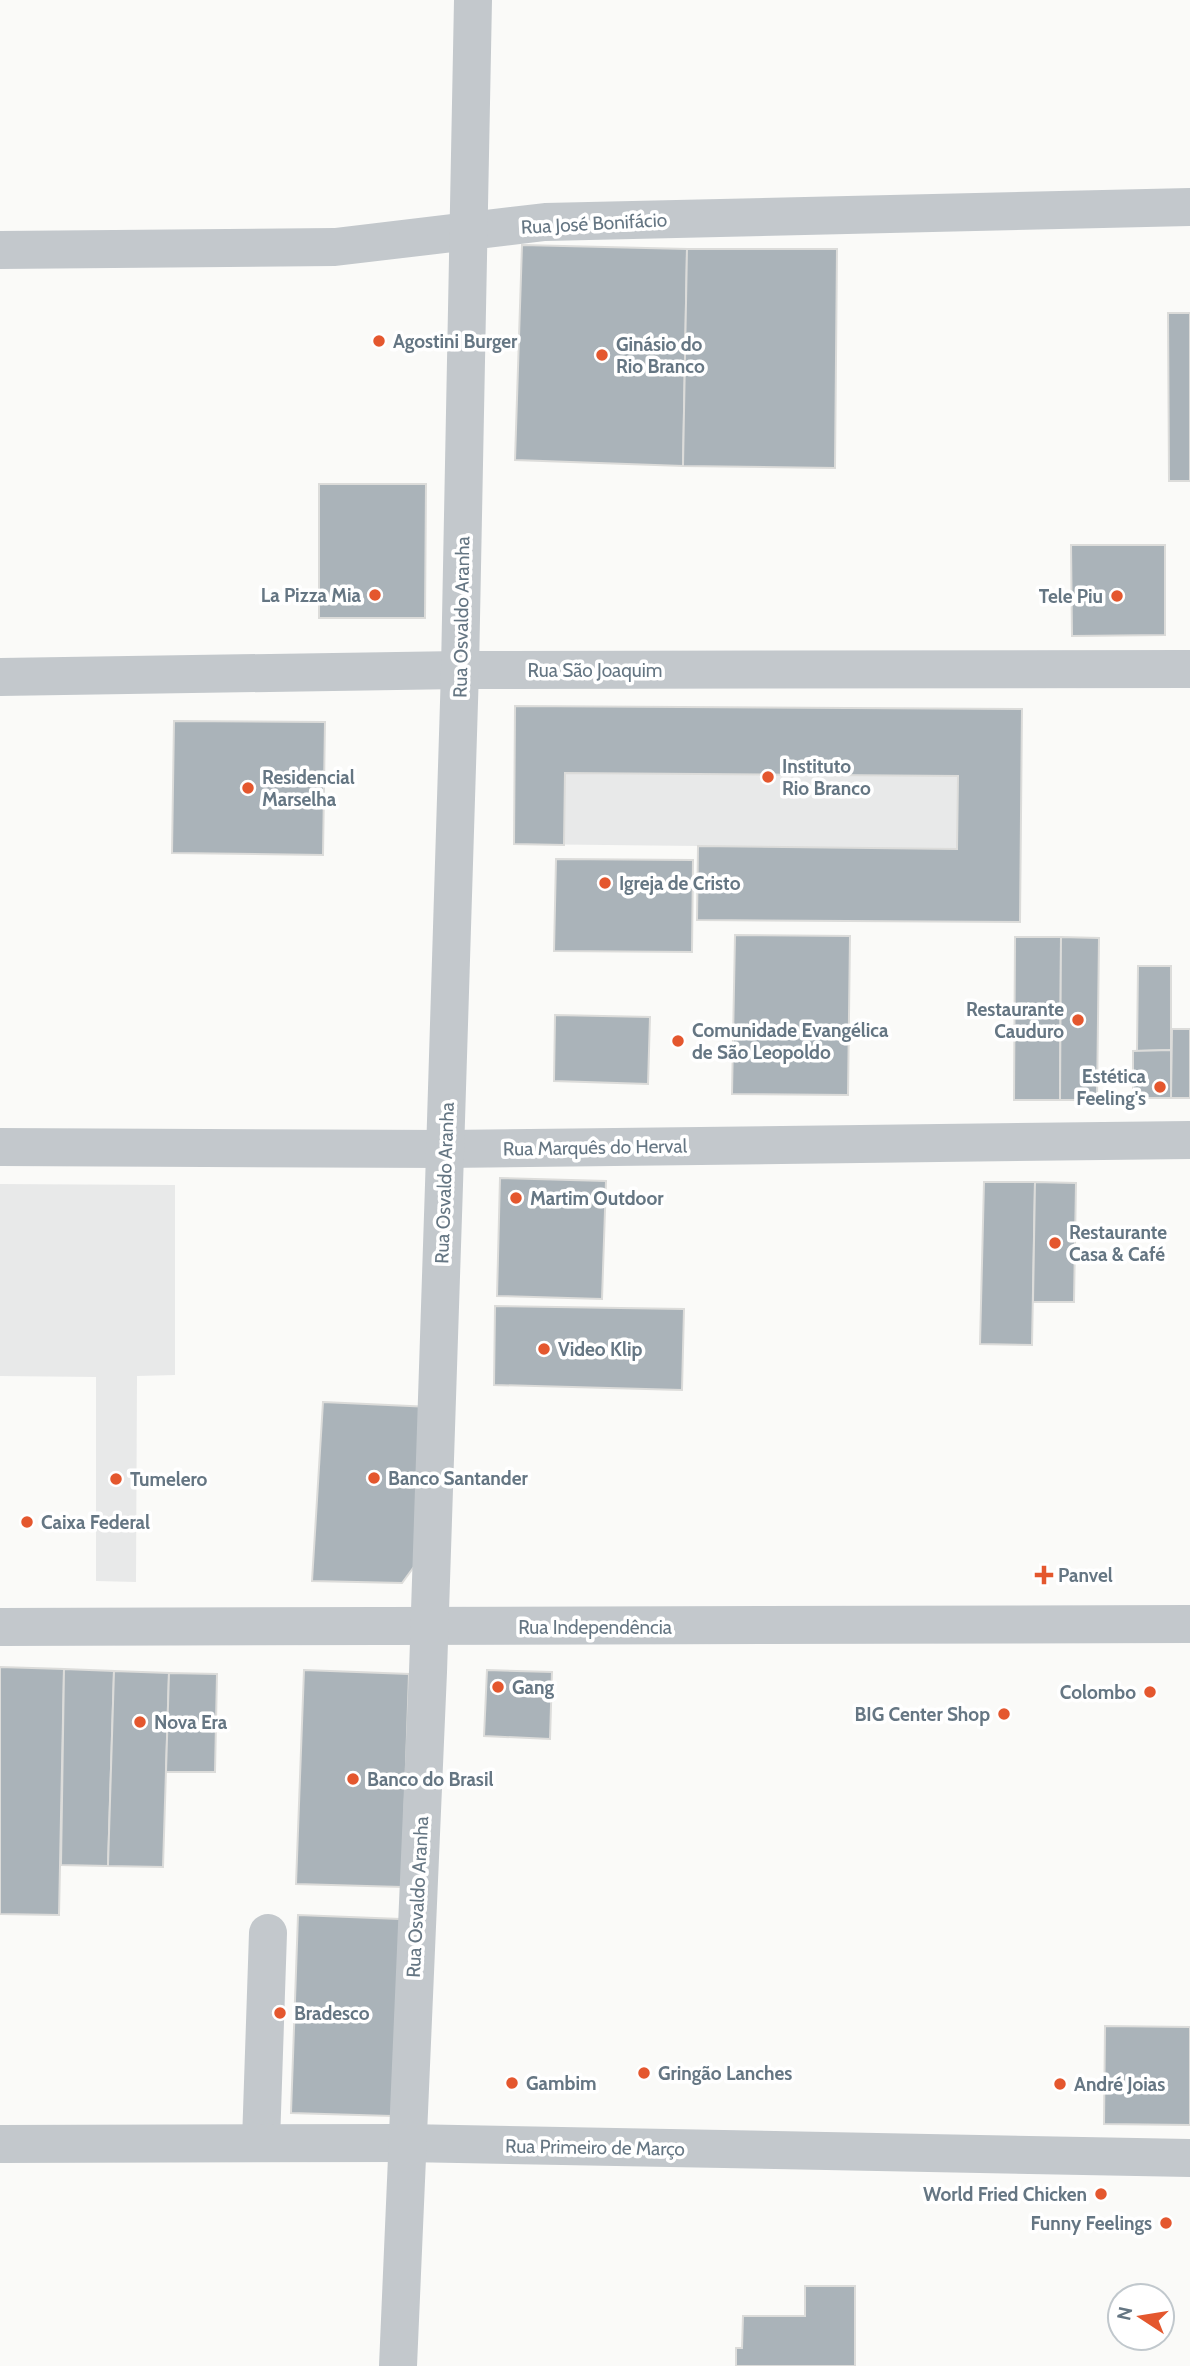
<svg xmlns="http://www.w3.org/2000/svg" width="1190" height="2366" viewBox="0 0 1190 2366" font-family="Cabin,sans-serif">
<rect width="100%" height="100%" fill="#fafaf8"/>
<!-- built -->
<g fill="#e8e9e9">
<path d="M 515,706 L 1022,709 L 1020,922 L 697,920 L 698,846 L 514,844 Z"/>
<path d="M 0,1184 L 175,1185 L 175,1375 L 137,1376 L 136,1582 L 96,1581 L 96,1377 L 0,1376 Z"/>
</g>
<!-- building -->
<g fill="#aab3b9" stroke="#dcdcda" stroke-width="2">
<path d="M 522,245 L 687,249 L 683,466 L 515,460 Z"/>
<path d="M 687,249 L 837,249 L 835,468 L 683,466 Z"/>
<path d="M 1168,313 L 1190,313 L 1190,481 L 1169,481 Z"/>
<path d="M 319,484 L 426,484 L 425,618 L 319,618 Z"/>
<path d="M 1071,545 L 1165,545 L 1165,635 L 1072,636 Z"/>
<path d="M 515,706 L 1022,709 L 1020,922 L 697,920 L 698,846 L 957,849 L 958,776 L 565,773 L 564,845 L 514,844 Z"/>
<path d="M 174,721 L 325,722 L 323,855 L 172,853 Z"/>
<path d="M 556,859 L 693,860 L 692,952 L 554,951 Z"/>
<path d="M 735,935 L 850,936 L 848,1095 L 732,1094 Z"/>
<path d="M 1015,937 L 1061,937 L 1060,1100 L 1014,1100 Z"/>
<path d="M 1061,937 L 1099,938 L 1097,1100 L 1060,1100 Z"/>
<path d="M 1138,966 L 1171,966 L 1171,1050 L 1137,1051 Z"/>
<path d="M 555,1015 L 650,1017 L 648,1084 L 554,1081 Z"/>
<path d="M 1172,1029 L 1190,1029 L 1190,1098 L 1171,1098 Z"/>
<path d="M 1171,1050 L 1171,1098 L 1133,1098 L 1133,1051 Z"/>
<path d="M 500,1178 L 606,1181 L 602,1299 L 497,1296 Z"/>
<path d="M 984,1182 L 1035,1182 L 1032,1345 L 980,1344 Z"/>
<path d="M 1035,1182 L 1076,1183 L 1074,1302 L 1033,1302 Z"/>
<path d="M 495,1306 L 684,1309 L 682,1390 L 494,1385 Z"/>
<path d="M 323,1402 L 431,1407 L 427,1549 L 402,1583 L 312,1581 Z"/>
<path d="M 0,1667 L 64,1669 L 59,1915 L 0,1914 Z"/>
<path d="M 64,1669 L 114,1671 L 108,1866 L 61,1865 Z"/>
<path d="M 304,1670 L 409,1674 L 402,1887 L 296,1884 Z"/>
<path d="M 487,1670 L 552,1672 L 550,1739 L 484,1736 Z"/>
<path d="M 114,1671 L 169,1673 L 163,1867 L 108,1866 Z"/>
<path d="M 169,1673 L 217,1674 L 215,1772 L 166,1772 Z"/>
<path d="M 298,1915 L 400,1919 L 392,2116 L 291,2113 Z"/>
<path d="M 1105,2026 L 1190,2027 L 1190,2125 L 1104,2124 Z"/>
<path d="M 805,2286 L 855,2286 L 855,2366 L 736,2366 L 736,2348 L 742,2348 L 743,2316 L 805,2316 Z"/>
</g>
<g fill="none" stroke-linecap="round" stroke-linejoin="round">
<!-- minor -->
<g stroke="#c3c8cc" stroke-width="38">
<path d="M 0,250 L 335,247 L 545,222 L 1190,207"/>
<path d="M 0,677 L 460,670 L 1190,669"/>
<path d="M 0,1147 L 445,1149 L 1190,1140"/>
<path d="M 0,1627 L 1190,1624"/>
<path d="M 261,2142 L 268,1933"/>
<path d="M 0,2144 L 406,2143 L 1190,2158"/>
<path d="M 398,2366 L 428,1672 L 444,1185 L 460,670 L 473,0"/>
</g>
</g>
<!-- markers -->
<g fill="#e4572e" stroke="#fff" stroke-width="2.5">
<circle cx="379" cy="341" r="7"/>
<circle cx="602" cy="355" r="7"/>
<circle cx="375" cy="595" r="7"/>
<circle cx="1117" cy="596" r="7"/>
<circle cx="768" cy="777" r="7"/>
<circle cx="248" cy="788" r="7"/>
<circle cx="605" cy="883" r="7"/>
<circle cx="1078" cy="1020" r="7"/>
<circle cx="678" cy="1041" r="7"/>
<circle cx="1160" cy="1087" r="7"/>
<circle cx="516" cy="1198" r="7"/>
<circle cx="1055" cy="1243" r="7"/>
<circle cx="544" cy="1349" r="7"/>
<circle cx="374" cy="1478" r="7"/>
<circle cx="116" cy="1479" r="7"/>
<circle cx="27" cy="1522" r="7"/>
<path d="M1040.5 1564.5h7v7h7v7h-7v7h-7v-7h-7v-7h7z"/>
<circle cx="498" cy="1687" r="7"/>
<circle cx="1150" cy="1692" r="7"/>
<circle cx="1004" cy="1714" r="7"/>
<circle cx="140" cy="1722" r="7"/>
<circle cx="353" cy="1779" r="7"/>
<circle cx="280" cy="2013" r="7"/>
<circle cx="644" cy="2073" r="7"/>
<circle cx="512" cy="2083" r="7"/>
<circle cx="1060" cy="2084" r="7"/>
<circle cx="1101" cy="2194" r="7"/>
<circle cx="1166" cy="2223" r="7"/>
</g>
<g text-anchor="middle" stroke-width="7" stroke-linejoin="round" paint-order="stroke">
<!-- street labels -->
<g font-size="19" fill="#657683" stroke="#fff">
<text transform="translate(594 223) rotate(-3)" y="7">Rua José Bonifácio</text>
<text transform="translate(461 617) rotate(-89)" y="7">Rua Osvaldo Aranha</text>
<text x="595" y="677">Rua São Joaquim</text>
<text transform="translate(595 1147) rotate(-1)" y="7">Rua Marquês do Herval</text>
<text transform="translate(444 1183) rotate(-88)" y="7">Rua Osvaldo Aranha</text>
<text x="595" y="1634">Rua Independência</text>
<text transform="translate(417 1897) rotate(-87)" y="7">Rua Osvaldo Aranha</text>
<text transform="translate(595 2147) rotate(1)" y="7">Rua Primeiro de Março</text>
</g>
<!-- poi labels -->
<g font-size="19" font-weight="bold" fill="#657683" stroke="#fff" text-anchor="start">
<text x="393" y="348">Agostini Burger</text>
<text x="616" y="351">Ginásio do<tspan x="616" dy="22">Rio Branco</tspan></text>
<text x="361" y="602" text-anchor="end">La Pizza Mia</text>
<text x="1103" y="603" text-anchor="end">Tele Piu</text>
<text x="782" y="773">Instituto<tspan x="782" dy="22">Rio Branco</tspan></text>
<text x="262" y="784">Residencial<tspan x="262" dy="22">Marselha</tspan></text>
<text x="619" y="890">Igreja de Cristo</text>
<text x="1064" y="1016" text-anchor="end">Restaurante<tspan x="1064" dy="22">Cauduro</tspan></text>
<text x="692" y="1037">Comunidade Evangélica<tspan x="692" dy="22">de São Leopoldo</tspan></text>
<text x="1146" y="1083" text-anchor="end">Estética<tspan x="1146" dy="22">Feeling's</tspan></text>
<text x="530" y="1205">Martim Outdoor</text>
<text x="1069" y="1239">Restaurante<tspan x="1069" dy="22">Casa &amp; Café</tspan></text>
<text x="558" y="1356">Video Klip</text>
<text x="388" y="1485">Banco Santander</text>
<text x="130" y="1486">Tumelero</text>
<text x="41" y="1529">Caixa Federal</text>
<text x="1058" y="1582">Panvel</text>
<text x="512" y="1694">Gang</text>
<text x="1136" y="1699" text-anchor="end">Colombo</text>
<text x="990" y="1721" text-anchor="end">BIG Center Shop</text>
<text x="154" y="1729">Nova Era</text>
<text x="367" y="1786">Banco do Brasil</text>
<text x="294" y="2020">Bradesco</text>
<text x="658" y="2080">Gringão Lanches</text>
<text x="526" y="2090">Gambim</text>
<text x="1074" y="2091">André Joias</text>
<text x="1087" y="2201" text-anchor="end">World Fried Chicken</text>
<text x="1152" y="2230" text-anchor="end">Funny Feelings</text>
</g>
</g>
<!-- north arrow -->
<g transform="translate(1141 2317) rotate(282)"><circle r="33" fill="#ffffff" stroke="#c1c8cd" stroke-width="2"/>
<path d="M0-5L12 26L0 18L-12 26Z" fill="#e4572e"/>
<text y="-10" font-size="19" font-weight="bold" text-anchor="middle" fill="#657683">N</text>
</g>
</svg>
